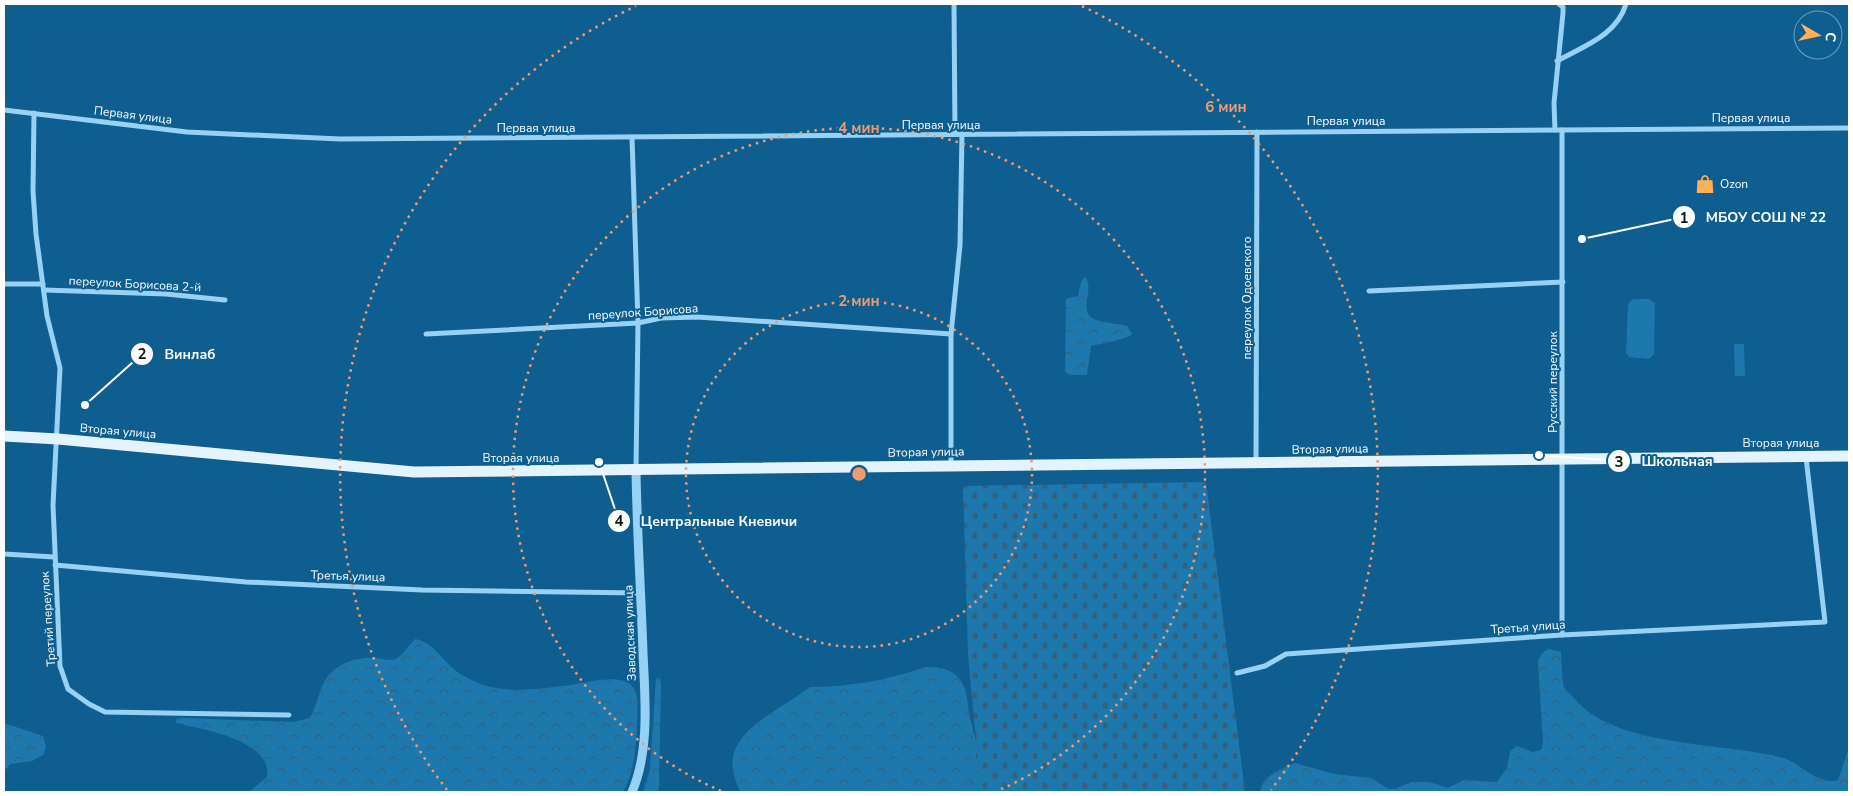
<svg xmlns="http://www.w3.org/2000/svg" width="1853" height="796" viewBox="0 0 1853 796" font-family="'Nunito Sans',sans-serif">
<defs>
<pattern id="forest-crowns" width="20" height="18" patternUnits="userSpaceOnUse" patternTransform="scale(1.25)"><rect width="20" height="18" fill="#1d79ad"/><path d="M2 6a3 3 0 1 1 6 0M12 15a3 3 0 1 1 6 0" fill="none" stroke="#34627c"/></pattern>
<pattern id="cemetery-stones" width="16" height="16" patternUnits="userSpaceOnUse" patternTransform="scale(1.25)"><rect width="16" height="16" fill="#1d79ad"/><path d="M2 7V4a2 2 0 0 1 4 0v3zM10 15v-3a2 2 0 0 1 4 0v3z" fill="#34627c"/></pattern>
</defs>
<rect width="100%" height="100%" fill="#0e5f8f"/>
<!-- green -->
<g fill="#1d79ad">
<path d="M 1634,299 L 1649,299 L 1655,303 L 1654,354 L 1649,359 L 1629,357 L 1626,353 L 1628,305 L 1630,301 Z"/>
<path d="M 1734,344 L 1744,344 L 1745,376 L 1735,376 Z"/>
</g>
<!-- forest -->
<g fill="url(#forest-crowns)">
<path d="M 1085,277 C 1095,287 1079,308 1092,318 C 1100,323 1117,323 1127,326 L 1132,334 C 1128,339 1100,344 1091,346 L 1087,375 L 1070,375 L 1065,371 L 1066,299 L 1078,296 L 1081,282 Z"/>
<path d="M 415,639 C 433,642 442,660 456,671 C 463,676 475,682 483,685 C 508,693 538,689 563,686 C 580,685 616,672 631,685 C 640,693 637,711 637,722 C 636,746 635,771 623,792 L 249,792 L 267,777 C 273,740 202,729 176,723 L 177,719 L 183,718 L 293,722 L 310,718 C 318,705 318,689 328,676 C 340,662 359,656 377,658 C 383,659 390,661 396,659 C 402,656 409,645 415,639 Z"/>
<path d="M 1549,649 L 1561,652 C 1562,662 1561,677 1564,687 C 1566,691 1571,695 1574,698 C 1614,748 1725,742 1783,758 C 1801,763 1817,786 1838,780 L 1849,748 L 1849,792 L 1260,792 C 1262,776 1280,769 1295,763 L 1334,774 L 1371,778 L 1387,788 L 1395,789 L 1412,782 L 1429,782 L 1448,788 L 1464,780 L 1497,782 L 1507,768 L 1510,751 L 1517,746 L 1533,752 L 1541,750 L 1543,744 L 1538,661 L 1542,653 Z"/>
<path d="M 926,667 C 940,667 953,669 961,681 C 969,694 967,708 971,722 C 977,746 985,769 994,792 L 741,792 C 709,736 775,715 810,687 C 851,687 887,680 926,667 Z"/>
<path d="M 656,678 L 660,678 L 661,682 L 659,786 L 658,792 L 643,792 L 650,769 Z"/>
<path d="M 4,723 L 43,736 L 46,747 L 43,755 L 32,761 L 10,764 L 4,772 Z"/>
</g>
<!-- cemetery -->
<path fill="url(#cemetery-stones)" d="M 1206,482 L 1245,792 L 984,792 L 976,761 L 976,738 L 968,654 L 963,486 Z"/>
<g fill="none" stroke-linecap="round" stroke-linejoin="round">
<!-- minor -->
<g stroke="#97d2f4" stroke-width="5">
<path d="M 954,4 L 955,134"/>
<path d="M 1557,61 C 1584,46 1617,35 1626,4"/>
<path d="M 4,110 L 187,132 L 340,139 L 1849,128"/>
<path d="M 34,113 L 33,191 L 36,234 L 47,316 L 60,368 L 53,505 L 60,666 L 68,689 L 89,704 L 105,712 L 289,715"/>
<path d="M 1555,130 L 1554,103 L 1563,13 L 1563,7 L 1559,4"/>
<path d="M 632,137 L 638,323 L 636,469"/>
<path d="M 4,284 L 43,284"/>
<path d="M 44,290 L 166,294 L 225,300"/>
<path d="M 1369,291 L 1563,282"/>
<path d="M 426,334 L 638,323 L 661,318 L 697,317 L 951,334"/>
<path d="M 1256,464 L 1257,132"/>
<path d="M 951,466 L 951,334 L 960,245 L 962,134"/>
<path d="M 4,554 L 54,557"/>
<path d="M 55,565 L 246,582 L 422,590 L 641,593"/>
<path d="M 1562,635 L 1562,130"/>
<path d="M 1237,673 L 1265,666 L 1286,654 L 1562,635 L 1825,622 L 1806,457"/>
</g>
<!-- tertiary -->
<path stroke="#97d2f4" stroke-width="9" d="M 632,792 C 650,750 645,698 643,653 C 641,593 637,532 636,471"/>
<!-- primary -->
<path stroke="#e3f3ff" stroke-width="11" d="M 4,436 L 58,439 L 414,472 L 1849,456"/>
</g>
<!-- distance rings -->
<g fill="none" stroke="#f19b6d" stroke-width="2.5" stroke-dasharray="2.5 5">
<circle cx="859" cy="474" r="173"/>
<path d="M721 791A346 346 0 1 1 997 791"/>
<path d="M447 790A519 519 0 0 1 636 6M1082 6A519 519 0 0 1 1271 790"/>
</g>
<!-- icons -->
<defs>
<g id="shop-bare" transform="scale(1.5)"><path d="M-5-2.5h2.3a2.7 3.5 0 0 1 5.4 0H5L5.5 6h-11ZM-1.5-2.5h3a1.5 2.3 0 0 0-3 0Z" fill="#ffb059" stroke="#0e5f8f" stroke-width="2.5" paint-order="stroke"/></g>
</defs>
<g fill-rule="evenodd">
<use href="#shop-bare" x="1705" y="184"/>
</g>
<g text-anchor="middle" stroke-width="4" stroke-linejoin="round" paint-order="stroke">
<!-- street labels -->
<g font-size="12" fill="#fff" stroke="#0e5f8f">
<text transform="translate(133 115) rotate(7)" y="4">Первая улица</text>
<text x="1751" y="122">Первая улица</text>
<text x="1346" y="125">Первая улица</text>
<text x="941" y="129">Первая улица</text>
<text x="536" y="132">Первая улица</text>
<text transform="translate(135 284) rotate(3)" y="4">переулок Борисова 2-й</text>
<text transform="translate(1247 298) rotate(-90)" y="4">переулок Одоевского</text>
<text transform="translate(643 312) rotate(-4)" y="4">переулок Борисова</text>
<text transform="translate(1553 382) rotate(-90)" y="4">Русский переулок</text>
<text transform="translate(118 431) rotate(5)" y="4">Вторая улица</text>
<text x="1781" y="447">Вторая улица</text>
<text transform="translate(1330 449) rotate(-1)" y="4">Вторая улица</text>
<text transform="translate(926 452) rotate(-1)" y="4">Вторая улица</text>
<text x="521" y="462">Вторая улица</text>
<text transform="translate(348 576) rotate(2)" y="4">Третья улица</text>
<text transform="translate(48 619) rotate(-94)" y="4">Третий переулок</text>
<text transform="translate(1528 627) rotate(-4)" y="4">Третья улица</text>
<text transform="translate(630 633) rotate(-92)" y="4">Заводская улица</text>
</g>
<!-- poi labels -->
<g font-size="12" fill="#fff" stroke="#0e5f8f" text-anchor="start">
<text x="1720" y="188">Ozon</text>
</g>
</g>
<circle cx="859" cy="474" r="8" fill="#f19b6d" stroke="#0e5f8f" stroke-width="2.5"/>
<g font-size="15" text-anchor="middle" font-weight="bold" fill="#f19b6d" stroke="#0e5f8f" stroke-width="4" stroke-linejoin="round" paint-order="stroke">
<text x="1226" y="112">6 мин</text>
<text x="859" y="133">4 мин</text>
<text x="859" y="306">2 мин</text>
</g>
<!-- callouts -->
<path fill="none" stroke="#fff" stroke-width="2" d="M1582 239L1684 217M85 405L142 354M1539 455L1619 461M599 462L619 521"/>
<g fill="#fff" stroke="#0e5f8f" stroke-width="2">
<circle cx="1582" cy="239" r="5"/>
<circle cx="85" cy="405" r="5"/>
<circle cx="1539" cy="455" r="5"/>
<circle cx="599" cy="462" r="5"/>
<circle cx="1684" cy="217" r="12"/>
<circle cx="142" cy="354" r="12"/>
<circle cx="1619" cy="461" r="12"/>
<circle cx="619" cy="521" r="12"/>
</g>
<g font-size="15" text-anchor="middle" font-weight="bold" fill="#111">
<text x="1684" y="223">1</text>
<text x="142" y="359">2</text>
<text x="1619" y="467">3</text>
<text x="619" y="526">4</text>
</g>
<g font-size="14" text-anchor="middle" font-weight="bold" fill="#fff" stroke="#0e5f8f" stroke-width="4" stroke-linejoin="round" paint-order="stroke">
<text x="1766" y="222">МБОУ СОШ № 22</text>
<text x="190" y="359">Винлаб</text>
<text x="1677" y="466">Школьная</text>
<text x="719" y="526">Центральные Кневичи</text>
</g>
<!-- border -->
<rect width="1853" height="796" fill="none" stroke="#ffffff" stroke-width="10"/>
<!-- north arrow -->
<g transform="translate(1818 35) rotate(99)"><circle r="24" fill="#0e5f8f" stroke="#6e9fbc"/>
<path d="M0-4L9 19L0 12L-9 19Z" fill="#ffb059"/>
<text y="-8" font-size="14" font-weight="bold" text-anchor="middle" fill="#ffffff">С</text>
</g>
</svg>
